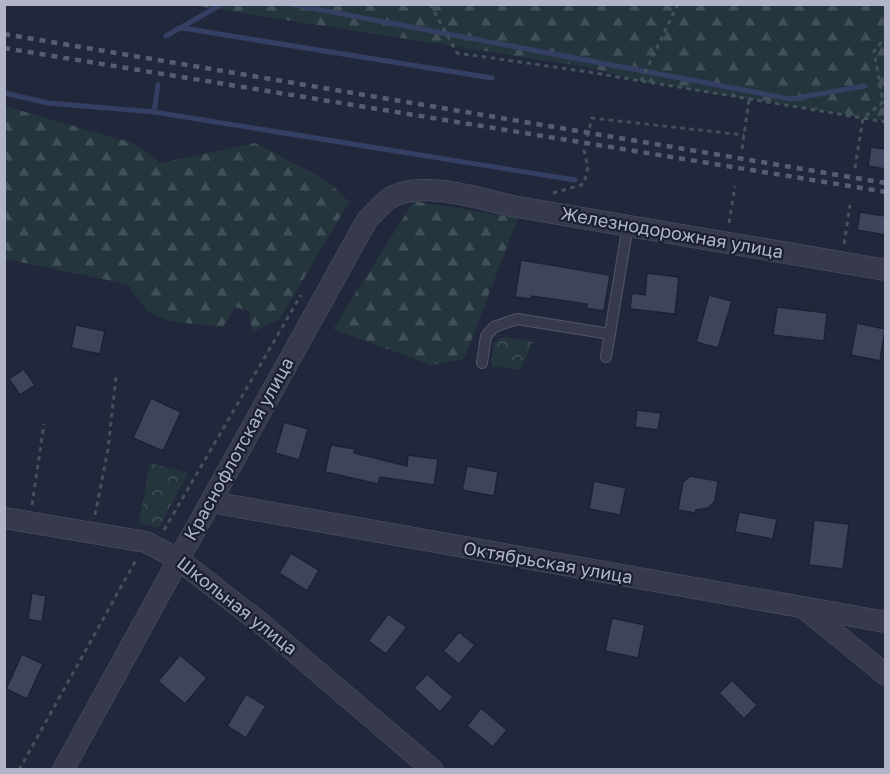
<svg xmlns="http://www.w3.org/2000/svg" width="890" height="774" viewBox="0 0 890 774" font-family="'Golos Text',sans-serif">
<defs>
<pattern id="forest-firs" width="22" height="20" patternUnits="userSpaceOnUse" patternTransform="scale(1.5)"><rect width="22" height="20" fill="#24353d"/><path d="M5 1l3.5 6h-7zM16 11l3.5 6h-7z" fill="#415058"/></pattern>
<pattern id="park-crowns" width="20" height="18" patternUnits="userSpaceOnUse" patternTransform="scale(1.5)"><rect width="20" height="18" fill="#24353d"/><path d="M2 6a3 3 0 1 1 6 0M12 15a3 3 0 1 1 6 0" fill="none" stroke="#415058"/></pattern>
</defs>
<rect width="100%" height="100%" fill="#22283c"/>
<!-- forest -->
<g fill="url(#forest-firs)">
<path d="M 190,5 L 885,5 L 885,121 L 641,81 L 587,67 Z"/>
<path d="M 5,106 L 136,144 L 160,163 L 255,143 L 326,180 L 349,202 L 279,320 L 252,332 L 249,311 L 235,307 L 223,327 L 169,321 L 147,311 L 127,284 L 5,259 Z"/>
<path d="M 414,201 L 518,218 L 464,359 L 431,365 L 333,329 Z"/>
</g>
<!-- park -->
<g fill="url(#park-crowns)">
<path d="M 503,337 L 533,342 L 520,370 L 491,366 L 494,343 Z"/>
<path d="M 150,463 L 188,473 L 159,527 L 139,523 Z"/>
</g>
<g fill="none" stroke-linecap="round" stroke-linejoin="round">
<!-- stream -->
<g stroke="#353f63" stroke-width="5">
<path d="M 290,4 L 791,99 L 865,86"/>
<path d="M 182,28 L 492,78"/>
<path d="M 166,36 L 222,4"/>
<path d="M 4,93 L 48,103 L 154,112 L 575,180"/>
<path d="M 154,112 L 158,85"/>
</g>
</g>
<!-- building -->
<g fill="#3e445c" stroke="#1d2233" stroke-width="1.5">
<path d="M 871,147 L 885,149 L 885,169 L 868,166 Z"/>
<path d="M 860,212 L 885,216 L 885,235 L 857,230 Z"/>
<path d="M 521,260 L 610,275 L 604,311 L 586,308 L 587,304 L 532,296 L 531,299 L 515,297 Z"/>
<path d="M 647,273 L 679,277 L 675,314 L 630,309 L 632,293 L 645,295 Z"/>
<path d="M 709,295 L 732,301 L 718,348 L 696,342 Z"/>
<path d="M 777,307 L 827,313 L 824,341 L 773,335 Z"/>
<path d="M 857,323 L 885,329 L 880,361 L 851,355 Z"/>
<path d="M 76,325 L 105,331 L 100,354 L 71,348 Z"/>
<path d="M 24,369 L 35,385 L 20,395 L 9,379 Z"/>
<path d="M 151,398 L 181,412 L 163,451 L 133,438 Z"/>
<path d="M 637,410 L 661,413 L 658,430 L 635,427 Z"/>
<path d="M 284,422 L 308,429 L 299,460 L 275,453 Z"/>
<path d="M 331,445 L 355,449 L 354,453 L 407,466 L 408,455 L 438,459 L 434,485 L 380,477 L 378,484 L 325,472 Z"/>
<path d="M 467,466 L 498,472 L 494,496 L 462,490 Z"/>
<path d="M 690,476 L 718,481 L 715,501 L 709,508 L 696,510 L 695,513 L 678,510 L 683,482 Z"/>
<path d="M 594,481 L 626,488 L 620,515 L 589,509 Z"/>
<path d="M 739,512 L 777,519 L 773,539 L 735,532 Z"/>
<path d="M 814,520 L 849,524 L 843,569 L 809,565 Z"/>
<path d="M 291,553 L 319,570 L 307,591 L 279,573 Z"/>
<path d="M 32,593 L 46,596 L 42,622 L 28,619 Z"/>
<path d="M 388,614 L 407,627 L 386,654 L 368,641 Z"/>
<path d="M 612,618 L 645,625 L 638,658 L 605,651 Z"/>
<path d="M 459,632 L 475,645 L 459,664 L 443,651 Z"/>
<path d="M 22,654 L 43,664 L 27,699 L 6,689 Z"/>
<path d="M 180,655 L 207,678 L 185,704 L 158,681 Z"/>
<path d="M 427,674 L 453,697 L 440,712 L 414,688 Z"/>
<path d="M 732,680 L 757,705 L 744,719 L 719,693 Z"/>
<path d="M 246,694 L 266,706 L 246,738 L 227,726 Z"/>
<path d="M 481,708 L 507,730 L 493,747 L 467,726 Z"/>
</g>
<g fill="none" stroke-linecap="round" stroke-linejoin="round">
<!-- service casing -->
<g stroke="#515567" stroke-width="12">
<g id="service">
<path d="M 606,357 L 628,225"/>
<path d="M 482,363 L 486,336 L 494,327 L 517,319 L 610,334"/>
</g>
</g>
<!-- minor casing -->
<g stroke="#515567" stroke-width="22">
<g id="minor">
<path d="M 211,502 L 886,622"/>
<path d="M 4,518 L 146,542 L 178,559 L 263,625 L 433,770"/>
<path d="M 805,609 L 886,675"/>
<path d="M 63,770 C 163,586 266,403 367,220 C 373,214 380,206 387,200 C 417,178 478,198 512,206 L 886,270"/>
</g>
</g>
<!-- path -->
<g stroke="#42525a" stroke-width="3" stroke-dasharray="4.5 4.5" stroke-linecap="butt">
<path d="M 430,4 L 457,53 L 589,72 L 886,122"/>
<path d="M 641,81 L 678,4"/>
<path d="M 742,149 L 749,100"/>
<path d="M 855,168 L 863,118 L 883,102 L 874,51 L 886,37"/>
<path d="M 553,193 L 584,184 L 588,167 L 584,150 L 592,118 L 744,135"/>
<path d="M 729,223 L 735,186"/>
<path d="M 844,244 L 850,205"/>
<path d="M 32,505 L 44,424"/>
<path d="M 95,515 L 108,449 L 116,377"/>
<path d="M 164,530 L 301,295"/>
<path d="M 19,770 L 136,560"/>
</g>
<!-- service -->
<use href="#service" stroke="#363a4c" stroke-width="10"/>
<!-- minor -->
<use href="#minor" stroke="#363a4c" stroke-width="21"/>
<!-- rail -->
<g stroke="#585d73" stroke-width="4.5" stroke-dasharray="6 6" stroke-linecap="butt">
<path d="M 4,34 L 886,183"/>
<path d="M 4,48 L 886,192"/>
</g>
</g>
<g text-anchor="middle" stroke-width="4.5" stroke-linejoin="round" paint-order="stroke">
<!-- street labels -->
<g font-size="18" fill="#b1b5c7" stroke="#1b2030">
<text transform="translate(672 233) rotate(10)" y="6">Железнодорожная улица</text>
<text transform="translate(239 449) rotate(-61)" y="6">Краснофлотская улица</text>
<text transform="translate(548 563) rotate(10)" y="6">Октябрьская улица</text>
<text transform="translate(237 606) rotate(38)" y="6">Школьная улица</text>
</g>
</g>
<!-- border -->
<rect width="890" height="774" fill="none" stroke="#b1b5c7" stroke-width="12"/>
</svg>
